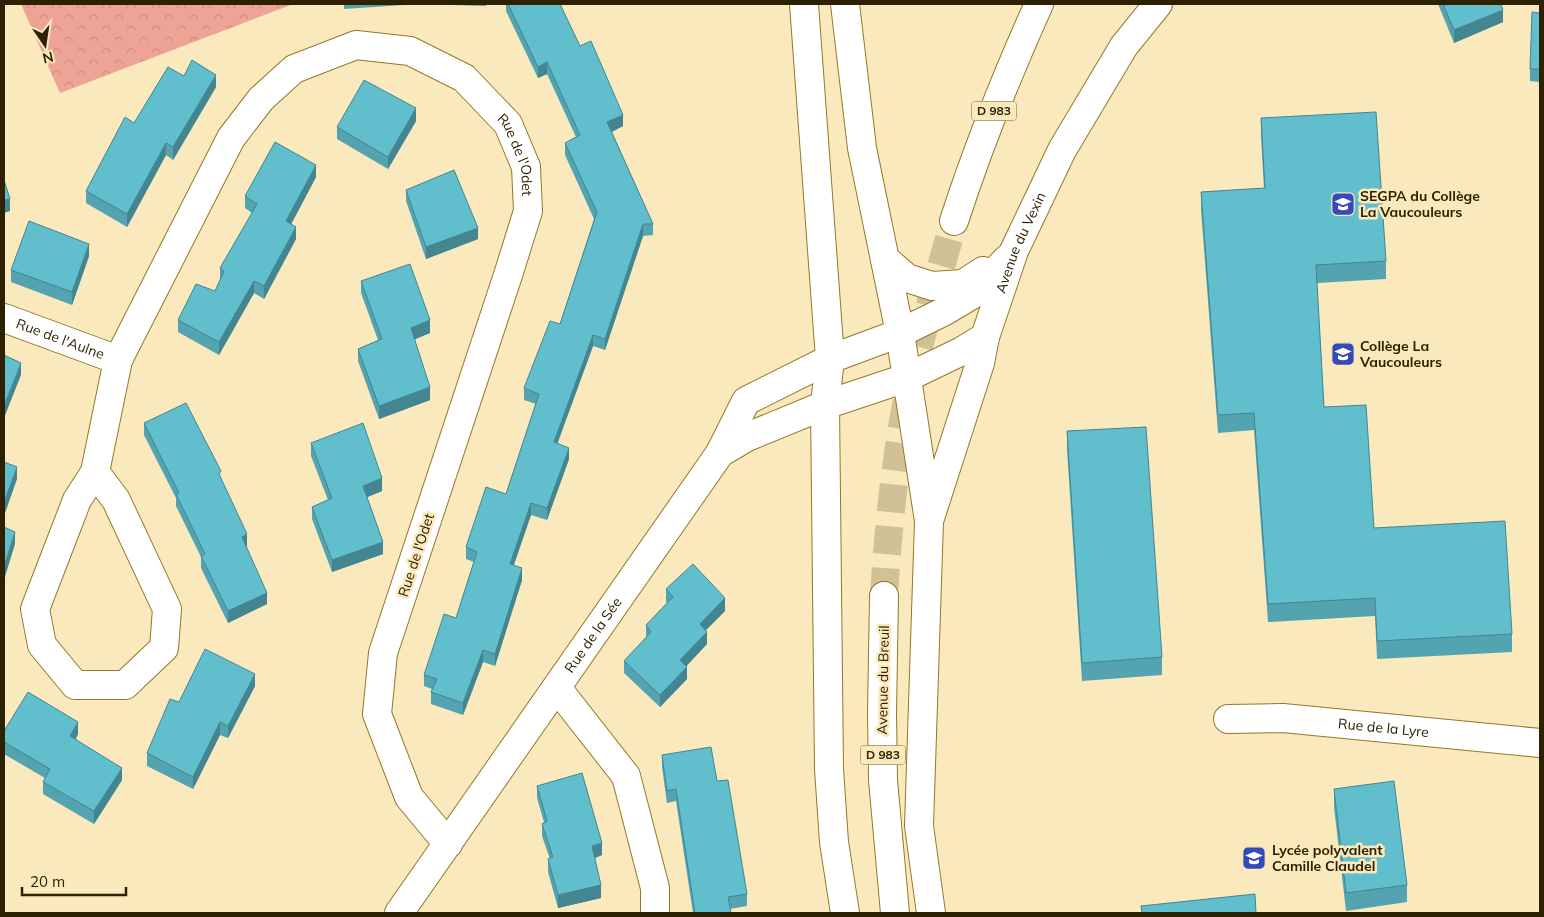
<svg xmlns="http://www.w3.org/2000/svg" width="1544" height="917" viewBox="0 0 1544 917" font-family="Mulish,sans-serif">
<defs>
<pattern id="forest-crowns" width="20" height="18" patternUnits="userSpaceOnUse" patternTransform="scale(1.25)"><rect width="20" height="18" fill="#eea397"/><path d="M2 6a3 3 0 1 1 6 0M12 15a3 3 0 1 1 6 0" fill="none" stroke="#cc8c80"/></pattern>
</defs>
<rect width="100%" height="100%" fill="#fae9bc"/>
<!-- forest -->
<path fill="url(#forest-crowns)" d="M 21,4 L 293,4 L 60,93 Z"/>
<g fill="none" stroke-linecap="round" stroke-linejoin="round">
<!-- major-tunnel -->
<path stroke="#d1c197" stroke-width="28" stroke-dasharray="28 14" stroke-linecap="butt" d="M 884,596 C 889,514 898,430 918,350 C 929,307 942,264 954,221"/>
<!-- minor casing -->
<g stroke="#937827" stroke-width="30">
<g id="minor">
<path d="M 885,259 L 907,278 L 932,286 L 963,284 L 983,271"/>
<path id="s1" d="M 4,318 L 118,360"/>
<path d="M 720,453 L 746,401 L 830,359 L 900,333 L 943,312 L 975,293 L 1007,259"/>
<path id="s2" d="M 95,472 L 116,500 L 167,609 L 164,648 L 125,685 L 75,685 L 42,645 L 35,609 L 77,500 L 95,472 L 118,360 L 231,138 L 261,99 L 294,69 L 356,45 L 410,51 L 464,78 L 508,124 L 526,167 L 528,211 L 509,272 L 383,653 L 377,714 L 409,797 L 448,844"/>
<path d="M 929,521 L 980,363 L 985,337"/>
<path d="M 557,688 L 626,776 L 655,888 L 655,913"/>
<path id="s3" d="M 1228,719 L 1283,718 L 1540,743"/>
<path id="s4" d="M 399,913 L 720,453 L 747,437 L 825,405 L 906,378 L 962,351 L 985,337 L 1014,251 L 1062,150 L 1124,46 L 1158,4"/>
</g>
</g>
<!-- major casing -->
<g stroke="#937827" stroke-width="30">
<g id="major">
<path d="M 804,4 L 830,359 L 825,405 L 829,769 L 834,842 L 845,913"/>
<path d="M 845,4 L 862,148 L 900,333 L 929,521 L 919,826 L 931,913"/>
<path d="M 954,221 C 978,147 1007,75 1039,4"/>
<path d="M 884,596 L 882,713 L 883,780 L 895,913"/>
</g>
</g>
<!-- minor -->
<use href="#minor" stroke="#fff" stroke-width="28"/>
<!-- major -->
<use href="#major" stroke="#fff" stroke-width="28"/>
</g>
<!-- wall -->
<g fill="#53a3b0">
<path d="M 344,4 L 486,4 L 486,6 L 419,4 L 344,9 Z"/>
<path d="M 506,4 L 560,4 L 580,46 L 623,126 L 612,132 L 653,224 L 653,235 L 643,236 L 605,350 L 593,346 L 557,443 L 569,459 L 547,520 L 531,515 L 514,565 L 522,580 L 495,666 L 483,662 L 463,715 L 431,704 L 431,692 L 432,689 L 424,686 L 424,675 L 456,618 L 474,562 L 466,559 L 466,547 L 506,494 L 536,404 L 524,400 L 524,388 L 560,324 L 594,219 L 565,155 L 565,143 L 576,137 L 547,74 L 538,78 L 506,11 Z"/>
<path d="M 1438,4 L 1501,4 L 1503,22 L 1454,43 Z"/>
<path d="M 1540,13 L 1540,82 L 1530,81 L 1530,69 Z"/>
<path d="M 184,76 L 216,87 L 173,160 L 166,155 L 127,227 L 86,203 L 86,191 L 134,123 Z"/>
<path d="M 1261,118 L 1386,261 L 1386,279 L 1317,283 L 1324,407 L 1374,528 L 1512,634 L 1512,652 L 1377,659 L 1375,616 L 1268,622 L 1254,430 L 1218,433 L 1201,209 L 1201,192 L 1264,189 L 1261,136 Z"/>
<path d="M 416,121 L 388,169 L 337,139 L 337,127 Z"/>
<path d="M 316,177 L 291,224 L 296,239 L 264,299 L 254,293 L 219,355 L 178,332 L 178,320 L 215,291 L 220,280 L 220,268 L 252,213 L 245,208 L 245,196 Z"/>
<path d="M 406,190 L 478,239 L 426,259 L 406,201 Z"/>
<path d="M 89,256 L 72,305 L 11,282 L 11,270 Z"/>
<path d="M 361,281 L 430,333 L 414,339 L 430,400 L 379,419 L 358,361 L 358,349 L 378,340 L 361,293 Z"/>
<path d="M 144,423 L 221,479 L 247,546 L 246,546 L 267,604 L 228,623 L 201,568 L 201,557 L 176,506 L 176,498 L 144,435 Z"/>
<path d="M 1067,431 L 1162,657 L 1162,675 L 1082,681 L 1067,449 Z"/>
<path d="M 311,443 L 382,491 L 367,497 L 383,554 L 332,572 L 312,519 L 312,507 L 328,500 L 311,456 Z"/>
<path d="M 666,589 L 725,611 L 706,630 L 707,644 L 686,666 L 687,679 L 660,707 L 624,673 L 624,661 L 646,638 L 646,625 L 667,603 L 666,602 Z"/>
<path d="M 255,686 L 228,738 L 220,735 L 193,789 L 147,766 L 147,753 L 179,702 Z"/>
<path d="M 4,731 L 78,734 L 76,739 L 122,780 L 94,824 L 43,794 L 43,782 L 45,778 L 4,754 Z"/>
<path d="M 662,755 L 717,781 L 747,894 L 747,906 L 730,909 L 731,913 L 693,913 L 676,801 L 667,803 L 662,767 Z"/>
<path d="M 537,786 L 602,855 L 595,858 L 601,898 L 558,908 L 548,872 L 548,859 L 550,859 L 542,836 L 542,824 L 544,822 L 537,798 Z"/>
<path d="M 1334,789 L 1407,885 L 1407,902 L 1346,911 L 1334,807 Z"/>
</g>
<!-- shaded-wall -->
<g fill="#438590">
<path d="M 1503,10 L 1503,22 L 1454,43 L 1454,30 Z"/>
<path d="M 547,62 L 547,74 L 538,78 L 538,67 Z"/>
<path d="M 216,75 L 216,87 L 173,160 L 173,147 Z"/>
<path d="M 416,108 L 416,121 L 388,169 L 388,157 Z"/>
<path d="M 623,115 L 623,126 L 607,134 L 607,122 Z"/>
<path d="M 166,143 L 166,155 L 127,227 L 127,214 Z"/>
<path d="M 316,165 L 316,177 L 286,234 L 286,221 Z"/>
<path d="M 10,199 L 10,211 L 4,213 L 4,200 Z"/>
<path d="M 643,224 L 643,236 L 605,350 L 605,339 Z"/>
<path d="M 296,227 L 296,239 L 264,299 L 264,286 Z"/>
<path d="M 478,228 L 478,239 L 426,259 L 426,247 Z"/>
<path d="M 89,244 L 89,256 L 72,305 L 72,292 Z"/>
<path d="M 254,281 L 254,293 L 219,355 L 219,342 Z"/>
<path d="M 430,320 L 430,333 L 411,341 L 411,328 Z"/>
<path d="M 593,335 L 593,346 L 554,453 L 554,442 Z"/>
<path d="M 21,363 L 21,375 L 4,418 L 4,406 Z"/>
<path d="M 430,387 L 430,400 L 379,419 L 379,406 Z"/>
<path d="M 569,448 L 569,459 L 547,520 L 547,508 Z"/>
<path d="M 17,467 L 17,479 L 4,516 L 4,503 Z"/>
<path d="M 382,478 L 382,491 L 363,499 L 363,486 Z"/>
<path d="M 531,503 L 531,515 L 510,575 L 510,564 Z"/>
<path d="M 15,532 L 15,544 L 4,580 L 4,567 Z"/>
<path d="M 247,534 L 247,546 L 242,549 L 242,537 Z"/>
<path d="M 383,542 L 383,554 L 332,572 L 332,560 Z"/>
<path d="M 522,568 L 522,580 L 495,666 L 495,654 Z"/>
<path d="M 267,593 L 267,604 L 228,623 L 228,611 Z"/>
<path d="M 725,598 L 725,611 L 700,636 L 700,624 Z"/>
<path d="M 707,632 L 707,644 L 680,673 L 680,660 Z"/>
<path d="M 483,650 L 483,662 L 463,715 L 463,703 Z"/>
<path d="M 687,667 L 687,679 L 660,707 L 660,695 Z"/>
<path d="M 255,674 L 255,686 L 228,738 L 228,726 Z"/>
<path d="M 78,722 L 78,734 L 70,748 L 70,736 Z"/>
<path d="M 220,722 L 220,735 L 193,789 L 193,777 Z"/>
<path d="M 122,768 L 122,780 L 94,824 L 94,811 Z"/>
<path d="M 602,843 L 602,855 L 592,859 L 592,846 Z"/>
<path d="M 601,885 L 601,898 L 558,908 L 558,895 Z"/>
</g>
<!-- building -->
<g fill="#60becd" stroke="#438590">
<path d="M 508,4 L 560,4 L 580,46 L 591,41 L 623,115 L 607,122 L 653,224 L 643,224 L 605,339 L 593,335 L 554,442 L 569,448 L 547,508 L 531,503 L 510,564 L 522,568 L 495,654 L 483,650 L 463,703 L 431,692 L 437,679 L 424,675 L 444,614 L 456,618 L 477,552 L 466,547 L 486,487 L 506,494 L 539,394 L 524,388 L 550,321 L 560,324 L 597,212 L 565,143 L 580,135 L 547,62 L 538,67 Z"/>
<path d="M 1443,4 L 1501,4 L 1503,10 L 1454,30 Z"/>
<path d="M 1532,12 L 1540,13 L 1540,69 L 1530,69 Z"/>
<path d="M 192,60 L 216,75 L 173,147 L 166,143 L 127,214 L 86,191 L 125,117 L 134,123 L 168,67 L 184,76 Z"/>
<path d="M 364,80 L 416,108 L 388,157 L 337,127 Z"/>
<path d="M 1376,112 L 1386,261 L 1316,265 L 1324,407 L 1366,405 L 1374,528 L 1505,521 L 1512,634 L 1377,641 L 1375,598 L 1268,604 L 1254,413 L 1218,415 L 1201,192 L 1265,188 L 1261,118 Z"/>
<path d="M 275,142 L 316,165 L 286,221 L 296,227 L 264,286 L 254,281 L 219,342 L 178,320 L 196,284 L 215,291 L 224,271 L 220,268 L 257,204 L 245,196 Z"/>
<path d="M 454,170 L 478,228 L 426,247 L 406,190 Z"/>
<path d="M 4,180 L 10,199 L 4,200 Z"/>
<path d="M 29,221 L 89,244 L 72,292 L 11,270 Z"/>
<path d="M 410,264 L 430,320 L 411,328 L 430,387 L 379,406 L 358,349 L 382,339 L 361,281 Z"/>
<path d="M 4,355 L 21,363 L 4,406 Z"/>
<path d="M 186,403 L 221,471 L 219,474 L 247,534 L 242,537 L 267,593 L 228,611 L 201,556 L 205,554 L 176,494 L 179,493 L 144,423 Z"/>
<path d="M 363,423 L 382,478 L 363,486 L 383,542 L 332,560 L 312,507 L 332,498 L 311,443 Z"/>
<path d="M 1146,427 L 1162,657 L 1082,663 L 1067,431 Z"/>
<path d="M 4,462 L 17,467 L 4,503 Z"/>
<path d="M 4,527 L 15,532 L 4,567 Z"/>
<path d="M 693,564 L 725,598 L 700,624 L 707,632 L 680,660 L 687,667 L 660,695 L 624,661 L 651,632 L 646,625 L 673,597 L 666,589 Z"/>
<path d="M 205,649 L 255,674 L 228,726 L 220,722 L 193,777 L 147,753 L 170,699 L 179,702 Z"/>
<path d="M 28,692 L 78,722 L 70,736 L 122,768 L 94,811 L 43,782 L 50,769 L 4,742 L 4,731 Z"/>
<path d="M 711,747 L 717,781 L 728,780 L 747,894 L 728,897 L 731,913 L 695,913 L 676,789 L 667,791 L 662,755 Z"/>
<path d="M 582,773 L 602,843 L 592,846 L 601,885 L 558,895 L 548,859 L 553,857 L 542,824 L 547,821 L 537,786 Z"/>
<path d="M 1394,781 L 1407,885 L 1346,893 L 1334,789 Z"/>
<path d="M 1255,894 L 1256,913 L 1142,913 L 1141,906 Z"/>
</g>
<!-- icons -->
<defs>
<g id="school-square" transform="scale(1.25)"><rect x="-9" y="-9" width="18" height="18" rx="4" fill="#3449bb" stroke="#fae9bc"/><path d="M0-5L7-2L0 1L-7-2ZM-4 1L0 2.5L4 1V4Q0 6-4 4Z" fill="#fff"/></g>
</defs>
<g fill-rule="evenodd">
<use href="#school-square" x="1343" y="204"/>
<use href="#school-square" x="1343" y="354"/>
<use href="#school-square" x="1254" y="858"/>
</g>
<g text-anchor="middle" stroke-width="5" stroke-linejoin="round" paint-order="stroke">
<!-- shield labels -->
<g fill="#fae9bc" stroke="#6a5d39" stroke-width="1">
<rect x="971.5" y="101.5" width="45" height="19" rx="4"/>
<rect x="860.5" y="745.5" width="45" height="19" rx="4"/>
</g>
<g font-size="12" font-weight="bold" fill="#2d2101">
<text x="994" y="115">D 983</text>
<text x="883" y="759">D 983</text>
</g>
<!-- street labels -->
<g font-size="14" fill="#2d2101" stroke="#fae9bc">
<text dy="5" stroke="none"><textPath href="#s2" startOffset="1271">Rue de l'Odet</textPath></text>
<text dy="5" stroke="none"><textPath href="#s4" startOffset="952">Avenue du Vexin</textPath></text>
<text dy="5" stroke="none"><textPath href="#s1" startOffset="60">Rue de l'Aulne</textPath></text>
<text transform="translate(416 555) rotate(-72)" y="5">Rue de l'Odet</text>
<text dy="5" stroke="none"><textPath href="#s4" startOffset="339">Rue de la Sée</textPath></text>
<text transform="translate(883 680) rotate(-89)" y="5">Avenue du Breuil</text>
<text dy="5" stroke="none"><textPath href="#s3" startOffset="156">Rue de la Lyre</textPath></text>
</g>
<!-- poi labels -->
<g font-size="14" font-weight="bold" fill="#2d2101" stroke="#fae9bc" text-anchor="start">
<text x="1360" y="201">SEGPA du Collège<tspan x="1360" dy="16">La Vaucouleurs</tspan></text>
<text x="1360" y="351">Collège La<tspan x="1360" dy="16">Vaucouleurs</tspan></text>
<text x="1272" y="855">Lycée polyvalent<tspan x="1272" dy="16">Camille Claudel</tspan></text>
</g>
</g>
<!-- border -->
<rect width="1544" height="917" fill="none" stroke="#2d2101" stroke-width="10"/>
<!-- north arrow -->
<g transform="translate(45 45) rotate(167)" stroke="#fae9bc" stroke-width="4" paint-order="stroke">
<path d="M0-4L9 19L0 12L-9 19Z" fill="#2d2101"/>
<text y="-8" font-size="14" font-weight="bold" text-anchor="middle" fill="#2d2101">N</text>
</g>
<!-- scale -->
<path d="M22 887v8h104v-8" fill="none" stroke="#2d2101" stroke-width="2.5"/>
<text x="30" y="887" font-size="15" fill="#2d2101" stroke="#fae9bc" stroke-width="4" paint-order="stroke">20 m</text>
</svg>
